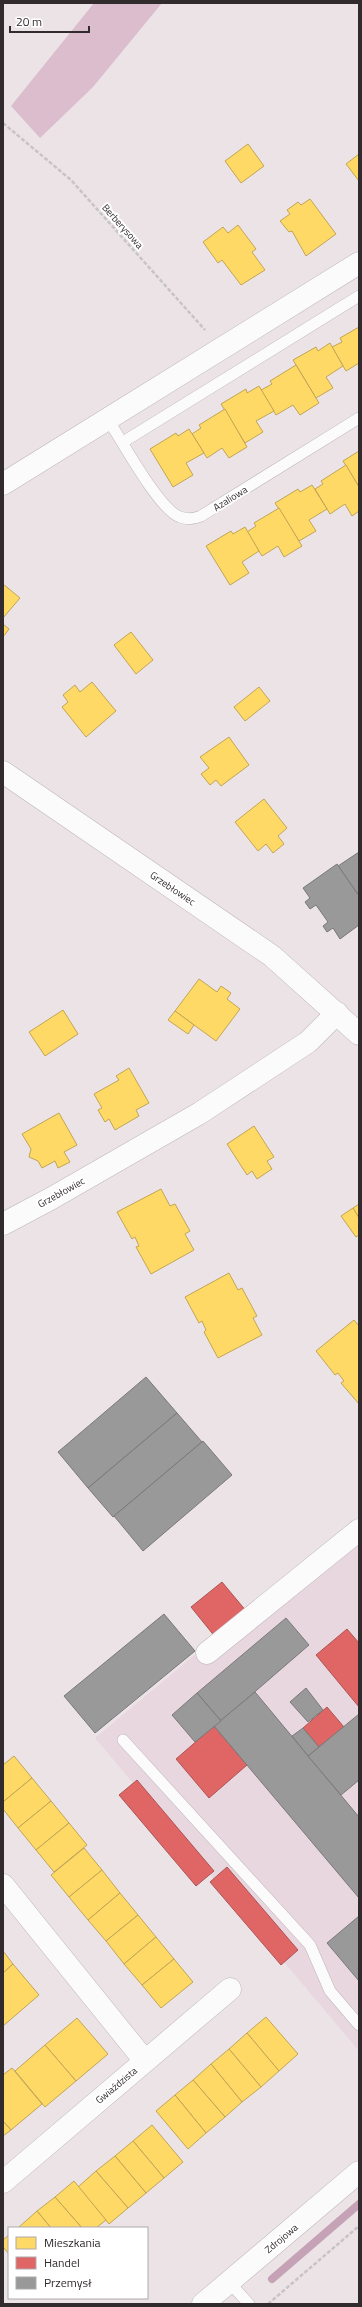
<svg xmlns="http://www.w3.org/2000/svg" width="362" height="2307" viewBox="0 0 362 2307" font-family="'Titillium Web',sans-serif">
<rect width="100%" height="100%" fill="#ece3e7"/>
<!-- built -->
<path fill="#e9d7e0" d="M 359,1518 L 359,2051 L 95,1738 Z"/>
<!-- forest -->
<path fill="#dbbdcd" d="M 94,3 L 162,3 L 93,87 L 40,138 L 11,106 Z"/>
<!-- homes -->
<g fill="#ffd966" stroke="#c1a555">
<path d="M 248,144 L 264,166 L 241,183 L 225,161 Z"/>
<path d="M 359,154 L 359,181 L 346,164 Z"/>
<path d="M 310,199 L 336,234 L 306,256 L 292,231 L 289,232 L 280,221 L 290,214 L 287,210 L 298,202 L 301,205 Z"/>
<path d="M 238,225 L 256,249 L 252,252 L 265,270 L 241,285 L 222,260 L 218,263 L 203,242 L 223,227 L 228,233 Z"/>
<path d="M 359,327 L 359,363 L 346,371 L 332,347 L 342,342 L 340,338 Z"/>
<path d="M 330,343 L 343,366 L 326,377 L 333,388 L 316,398 L 293,360 L 316,347 L 318,351 Z"/>
<path d="M 296,365 L 319,403 L 300,415 L 293,405 L 276,415 L 261,390 L 272,384 L 270,381 Z"/>
<path d="M 259,386 L 274,411 L 256,421 L 263,432 L 245,443 L 221,404 L 246,389 L 247,393 Z"/>
<path d="M 225,409 L 247,447 L 229,458 L 222,448 L 207,458 L 192,434 L 201,428 L 199,425 Z"/>
<path d="M 189,429 L 204,453 L 186,463 L 193,475 L 173,487 L 150,449 L 176,433 L 178,436 Z"/>
<path d="M 359,451 L 359,487 L 343,461 Z"/>
<path d="M 346,465 L 359,487 L 359,511 L 352,516 L 345,504 L 330,514 L 315,489 L 323,484 L 321,481 Z"/>
<path d="M 312,485 L 327,509 L 309,520 L 316,531 L 299,541 L 275,503 L 298,489 L 300,492 Z"/>
<path d="M 279,508 L 302,546 L 284,557 L 278,546 L 262,556 L 247,532 L 256,526 L 254,523 Z"/>
<path d="M 245,527 L 259,551 L 242,562 L 249,573 L 230,585 L 206,546 L 231,531 L 233,534 Z"/>
<path d="M 3,584 L 20,598 L 3,618 Z"/>
<path d="M 3,624 L 9,629 L 3,637 Z"/>
<path d="M 131,632 L 153,660 L 136,674 L 114,645 Z"/>
<path d="M 92,682 L 116,711 L 86,737 L 62,707 L 68,702 L 63,695 L 75,685 L 80,692 Z"/>
<path d="M 259,687 L 270,701 L 245,721 L 234,707 Z"/>
<path d="M 229,737 L 249,765 L 221,786 L 216,780 L 210,785 L 201,774 L 209,768 L 200,757 Z"/>
<path d="M 264,799 L 287,828 L 278,836 L 284,844 L 273,853 L 266,844 L 258,851 L 235,822 Z"/>
<path d="M 199,979 L 217,992 L 221,986 L 231,993 L 227,999 L 240,1009 L 216,1041 L 175,1011 Z"/>
<path d="M 63,1010 L 78,1034 L 45,1056 L 29,1032 Z"/>
<path d="M 175,1011 L 194,1025 L 188,1034 L 168,1020 Z"/>
<path d="M 129,1068 L 149,1103 L 136,1110 L 139,1116 L 115,1130 L 109,1119 L 105,1122 L 98,1110 L 102,1108 L 94,1094 L 119,1080 L 116,1076 Z"/>
<path d="M 59,1113 L 77,1145 L 64,1152 L 70,1162 L 58,1168 L 55,1161 L 42,1168 L 38,1161 L 29,1157 L 31,1149 L 22,1134 Z"/>
<path d="M 254,1126 L 274,1157 L 267,1161 L 272,1169 L 257,1179 L 252,1171 L 247,1175 L 227,1144 Z"/>
<path d="M 161,1189 L 170,1206 L 175,1204 L 190,1231 L 185,1234 L 194,1250 L 151,1274 L 136,1247 L 139,1246 L 135,1237 L 132,1239 L 117,1212 Z"/>
<path d="M 359,1204 L 359,1218 L 353,1208 Z"/>
<path d="M 353,1208 L 359,1218 L 359,1235 L 356,1237 L 341,1216 Z"/>
<path d="M 229,1273 L 238,1290 L 242,1288 L 257,1316 L 253,1318 L 262,1335 L 218,1358 L 204,1332 L 206,1330 L 202,1321 L 199,1323 L 185,1297 Z"/>
<path d="M 354,1320 L 359,1326 L 359,1404 L 341,1383 L 344,1381 L 338,1373 L 335,1375 L 316,1351 Z"/>
<path d="M 14,1756 L 32,1778 L 3,1802 L 3,1765 Z"/>
<path d="M 32,1778 L 51,1801 L 18,1828 L 3,1809 L 3,1802 Z"/>
<path d="M 51,1801 L 69,1823 L 36,1850 L 18,1828 Z"/>
<path d="M 69,1823 L 87,1845 L 54,1872 L 36,1850 Z"/>
<path d="M 84,1848 L 102,1870 L 69,1897 L 51,1875 Z"/>
<path d="M 102,1870 L 120,1893 L 88,1920 L 69,1897 Z"/>
<path d="M 120,1893 L 138,1915 L 106,1941 L 88,1920 Z"/>
<path d="M 138,1915 L 156,1937 L 124,1964 L 106,1941 Z"/>
<path d="M 156,1937 L 174,1959 L 142,1985 L 124,1964 Z"/>
<path d="M 3,1951 L 13,1964 L 3,1973 Z"/>
<path d="M 174,1959 L 193,1982 L 161,2008 L 142,1985 Z"/>
<path d="M 13,1964 L 39,1995 L 3,2026 L 3,1973 Z"/>
<path d="M 266,2017 L 298,2054 L 279,2071 L 247,2033 Z"/>
<path d="M 77,2018 L 108,2054 L 76,2081 L 45,2045 Z"/>
<path d="M 247,2033 L 279,2071 L 261,2087 L 229,2049 Z"/>
<path d="M 45,2045 L 76,2081 L 45,2107 L 15,2071 Z"/>
<path d="M 229,2049 L 261,2087 L 242,2102 L 211,2064 Z"/>
<path d="M 211,2064 L 242,2102 L 225,2117 L 193,2080 Z"/>
<path d="M 12,2068 L 42,2104 L 11,2130 L 3,2121 L 3,2075 Z"/>
<path d="M 193,2080 L 225,2117 L 206,2133 L 175,2095 Z"/>
<path d="M 175,2095 L 206,2133 L 188,2149 L 156,2111 Z"/>
<path d="M 3,2121 L 11,2130 L 3,2136 Z"/>
<path d="M 152,2125 L 183,2162 L 164,2178 L 133,2141 Z"/>
<path d="M 133,2141 L 164,2178 L 146,2193 L 115,2156 Z"/>
<path d="M 115,2156 L 146,2193 L 128,2208 L 96,2171 Z"/>
<path d="M 96,2171 L 128,2208 L 109,2224 L 78,2187 Z"/>
<path d="M 74,2181 L 106,2220 L 96,2228 L 82,2228 L 55,2197 Z"/>
<path d="M 55,2197 L 82,2228 L 51,2228 L 37,2211 Z"/>
<path d="M 37,2211 L 51,2228 L 20,2228 L 19,2227 Z"/>
<path d="M 9,2235 L 9,2254 L 3,2247 L 3,2240 Z"/>
</g>
<!-- shops -->
<g fill="#e06666" stroke="#ac5455">
<path d="M 222,1582 L 247,1612 L 216,1638 L 191,1607 Z"/>
<path d="M 347,1629 L 359,1643 L 359,1707 L 316,1655 Z"/>
<path d="M 327,1707 L 344,1727 L 319,1747 L 303,1728 Z"/>
<path d="M 214,1726 L 247,1765 L 209,1798 L 176,1759 Z"/>
<path d="M 137,1780 L 214,1871 L 196,1886 L 119,1795 Z"/>
<path d="M 227,1867 L 298,1950 L 281,1965 L 210,1882 Z"/>
</g>
<!-- industry -->
<g fill="#999" stroke="#7a7879">
<path d="M 359,852 L 359,896 L 338,866 Z"/>
<path d="M 337,864 L 359,896 L 359,925 L 340,939 L 333,928 L 327,932 L 323,926 L 328,922 L 316,905 L 310,909 L 305,902 L 310,898 L 303,888 Z"/>
<path d="M 146,1377 L 177,1413 L 88,1488 L 58,1452 Z"/>
<path d="M 177,1413 L 202,1442 L 113,1517 L 88,1488 Z"/>
<path d="M 203,1441 L 232,1475 L 143,1551 L 114,1516 Z"/>
<path d="M 164,1614 L 195,1651 L 95,1733 L 64,1696 Z"/>
<path d="M 286,1618 L 309,1645 L 221,1721 L 197,1693 Z"/>
<path d="M 306,1688 L 323,1710 L 308,1722 L 290,1702 Z"/>
<path d="M 255,1692 L 359,1817 L 359,1898 L 214,1726 Z"/>
<path d="M 197,1693 L 221,1721 L 195,1742 L 172,1715 Z"/>
<path d="M 359,1714 L 359,1780 L 341,1795 L 308,1756 Z"/>
<path d="M 303,1728 L 319,1747 L 308,1756 L 292,1736 Z"/>
<path d="M 359,1916 L 359,1981 L 327,1943 Z"/>
</g>
<g fill="none" stroke-linecap="round" stroke-linejoin="round">
<!-- stream -->
<path stroke="#c5a2b5" stroke-width="8" d="M 272,2279 L 359,2204"/>
<!-- service casing -->
<g stroke="#beb6ba" stroke-width="12">
<g id="service">
<path d="M 107,418 C 121,439 159,510 180,517 C 188,520 194,519 201,516 L 359,418"/>
<path d="M 123,442 L 359,296"/>
<path d="M 123,1740 L 310,1945 L 330,1991 L 359,2025"/>
<path d="M 229,2282 L 249,2304"/>
</g>
</g>
<!-- minor casing -->
<g stroke="#beb6ba" stroke-width="23">
<g id="minor">
<path d="M 3,484 L 359,263"/>
<path d="M 3,772 L 272,956 L 359,1034"/>
<path d="M 3,1224 L 52,1198 L 200,1113 L 308,1042 L 337,1013"/>
<path d="M 207,1653 L 359,1530"/>
<path d="M 3,1885 L 145,2061"/>
<path d="M 3,2182 L 230,1989"/>
</g>
</g>
<!-- tertiary casing -->
<g stroke="#beb6ba" stroke-width="23">
<path id="tertiary" d="M 203,2304 L 359,2172"/>
</g>
<!-- path -->
<g stroke="#c7c4c6" stroke-width="2.5" stroke-dasharray="4 2" stroke-linecap="butt">
<path d="M 3,123 L 71,180 L 205,330"/>
<path d="M 268,2304 L 359,2226"/>
</g>
<!-- service -->
<use href="#service" stroke="#fcfbfb" stroke-width="11"/>
<!-- minor -->
<use href="#minor" stroke="#fcfbfb" stroke-width="22"/>
<!-- tertiary -->
<use href="#tertiary" stroke="#fcfbfb" stroke-width="22"/>
</g>
<g text-anchor="middle" stroke-width="4" stroke-linejoin="round" paint-order="stroke">
<!-- street labels -->
<g font-size="10" fill="#312b2e" stroke="#fff">
<text transform="translate(123 226) rotate(48)" y="4">Berberysowa</text>
<text transform="translate(230 498) rotate(-32)" y="4">Azaliowa</text>
<text transform="translate(173 888) rotate(34)" y="4">Grzebłowiec</text>
<text transform="translate(61 1192) rotate(-29)" y="4">Grzebłowiec</text>
<text transform="translate(116 2085) rotate(-40)" y="4">Gwiaździsta</text>
<text transform="translate(281 2238) rotate(-40)" y="4">Zdrojowa</text>
</g>
</g>
<!-- border -->
<rect width="362" height="2307" fill="none" stroke="#312b2e" stroke-width="8"/>
<!-- legend -->
<rect x="8" y="2227" width="140" height="72" fill="#ffffff" stroke="#adaaab"/>
<rect x="16" y="2237" width="20" height="12" fill="#ffd966" stroke="#adaaab"/>
<text x="44" y="2247" font-size="12" fill="#312b2e">Mieszkania</text>
<rect x="16" y="2257" width="20" height="12" fill="#e06666" stroke="#adaaab"/>
<text x="44" y="2267" font-size="12" fill="#312b2e">Handel</text>
<rect x="16" y="2277" width="20" height="12" fill="#999999" stroke="#adaaab"/>
<text x="44" y="2287" font-size="12" fill="#312b2e">Przemysł</text>
<!-- scale -->
<path d="M10 26v6h79v-6" fill="none" stroke="#312b2e" stroke-width="2"/>
<text x="16" y="26" font-size="12" fill="#312b2e" stroke="#ffffff" stroke-width="3" paint-order="stroke">20 m</text>
</svg>
